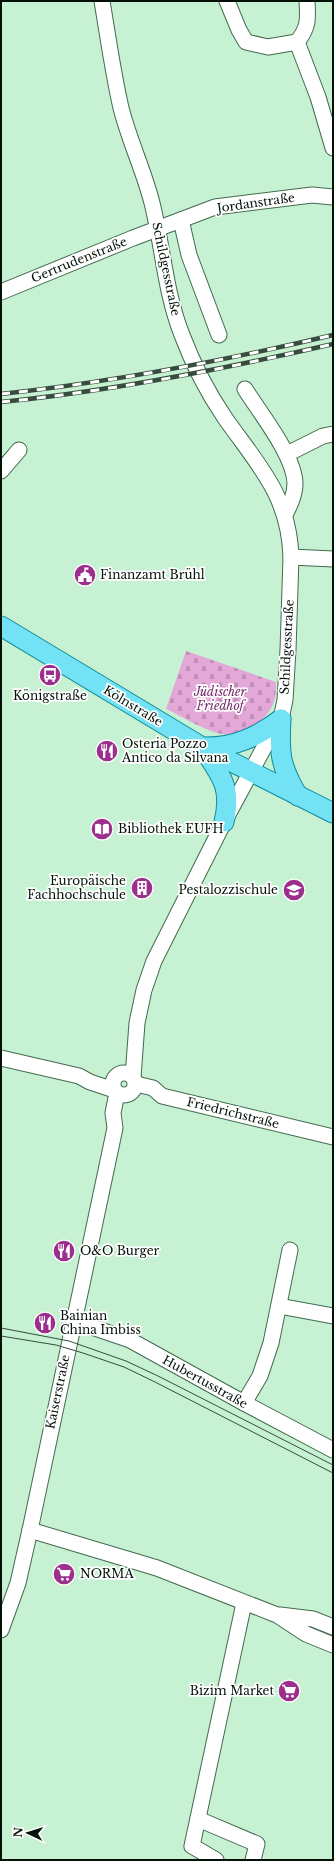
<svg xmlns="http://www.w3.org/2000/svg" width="334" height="1861" viewBox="0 0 334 1861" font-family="'Libre Baskerville',serif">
<defs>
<pattern id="cemetery-stones" width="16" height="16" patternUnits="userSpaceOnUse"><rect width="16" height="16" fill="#e3a8d7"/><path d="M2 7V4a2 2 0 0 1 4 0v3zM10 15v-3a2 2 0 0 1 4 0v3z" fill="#c190b7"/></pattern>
</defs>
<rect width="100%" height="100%" fill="#c6f1d2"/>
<!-- cemetery -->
<path fill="url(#cemetery-stones)" d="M 186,651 L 276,682 C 276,687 276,693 275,698 C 270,721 240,740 217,733 C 200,728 183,717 166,709 Z"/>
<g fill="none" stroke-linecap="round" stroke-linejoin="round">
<!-- minor casing -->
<g stroke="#436a4f" stroke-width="17">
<g id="minor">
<path d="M 102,1 C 108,37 113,73 121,108 C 129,140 144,171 152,203 C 163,247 165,292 182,335 C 193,364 208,393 225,418 C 258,465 289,495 291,557 L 288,650 L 285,700 L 282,714 L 224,822 L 154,961 L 144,990 L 137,1023 L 133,1077"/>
<path d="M 227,1 L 239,30 L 246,42 L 268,47 L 297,42 C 309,27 308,19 307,1"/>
<path d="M 297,42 L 318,97 L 333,148"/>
<path d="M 181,220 L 189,255 L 219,335"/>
<path d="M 1,292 L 133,238 L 215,207 L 312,195 L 333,197"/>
<path d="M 245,389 C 260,413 294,455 295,483 C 295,495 290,505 285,515"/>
<path d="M 287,454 L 323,436 L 333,434"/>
<path d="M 1,471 L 19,450"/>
<path d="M 291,557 L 333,559"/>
<path d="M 1,1058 L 79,1076 L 90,1082 L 114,1090"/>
<circle cx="124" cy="1084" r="11"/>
<path d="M 136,1084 L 153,1088 L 162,1096 L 333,1137"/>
<path d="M 279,1306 L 333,1316"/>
<path d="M 74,1321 L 130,1340 L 244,1403 L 333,1450"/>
<path d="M 244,1403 L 260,1376 L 271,1343 L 290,1250"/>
<path d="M 30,1530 L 157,1568 L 277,1615 L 306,1634 L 333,1645"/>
<path d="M 280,1615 L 313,1619 L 333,1627"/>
<path d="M 1,1630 L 18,1583 L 30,1530 L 115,1128 L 113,1113 L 117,1093"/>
<path d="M 198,1819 L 257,1844 L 253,1860"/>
<path d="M 216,1860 L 192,1846 L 244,1603"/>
</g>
</g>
<!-- major casing -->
<g stroke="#108c9d" stroke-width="21">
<g id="major">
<path d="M 1,626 L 202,747 L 333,813"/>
<path d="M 281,719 C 279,753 280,766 298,796"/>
<path d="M 203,747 C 234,748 257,737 281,719"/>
<path d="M 204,750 C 222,777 232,788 224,822"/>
</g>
</g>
<!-- minor -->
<use href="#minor" stroke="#fff" stroke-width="15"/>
<!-- major -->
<use href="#major" stroke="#74e2f5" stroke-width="19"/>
<!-- tram -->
<g stroke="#374c3d" stroke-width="1">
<path d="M 1,1328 L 69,1341 L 126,1361 L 158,1376 L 333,1465"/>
<path d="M 1,1336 L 56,1345 L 83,1353 L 124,1367 L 155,1382 L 333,1473"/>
</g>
<!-- rail casing -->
<g stroke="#374c3d" stroke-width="4.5">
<g id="rail">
<path d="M 1,394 C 113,382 223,361 333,335"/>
<path d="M 1,402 C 113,391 224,369 333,344"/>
</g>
</g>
<!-- rail -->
<use href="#rail" stroke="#fff" stroke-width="3" stroke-dasharray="9" stroke-linecap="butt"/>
</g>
<!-- icons -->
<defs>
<g id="civic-disc" transform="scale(1.15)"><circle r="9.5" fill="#9c2e8d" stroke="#fff"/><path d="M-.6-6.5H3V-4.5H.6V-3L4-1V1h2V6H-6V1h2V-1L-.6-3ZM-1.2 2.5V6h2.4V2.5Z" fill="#fff"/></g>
<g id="bus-disc" transform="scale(1.15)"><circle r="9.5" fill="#9c2e8d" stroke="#fff"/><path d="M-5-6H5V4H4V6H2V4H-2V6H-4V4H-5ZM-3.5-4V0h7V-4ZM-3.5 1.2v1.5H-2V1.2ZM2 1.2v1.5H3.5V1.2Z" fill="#fff"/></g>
<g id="restaurant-disc" transform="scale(1.15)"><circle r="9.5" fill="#9c2e8d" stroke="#fff"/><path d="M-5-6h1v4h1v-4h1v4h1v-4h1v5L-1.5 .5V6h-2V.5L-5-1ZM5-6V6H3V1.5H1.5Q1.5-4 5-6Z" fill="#fff"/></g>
<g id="library-disc" transform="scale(1.15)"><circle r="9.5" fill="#9c2e8d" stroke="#fff"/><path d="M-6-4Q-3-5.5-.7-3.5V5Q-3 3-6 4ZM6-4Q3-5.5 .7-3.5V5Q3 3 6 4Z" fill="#fff"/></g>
<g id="building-disc" transform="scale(1.15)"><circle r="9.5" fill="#9c2e8d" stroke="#fff"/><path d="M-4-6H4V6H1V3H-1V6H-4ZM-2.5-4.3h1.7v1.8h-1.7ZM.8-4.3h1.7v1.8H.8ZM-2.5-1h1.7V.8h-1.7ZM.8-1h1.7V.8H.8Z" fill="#fff"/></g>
<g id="school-disc" transform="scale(1.15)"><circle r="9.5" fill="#9c2e8d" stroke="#fff"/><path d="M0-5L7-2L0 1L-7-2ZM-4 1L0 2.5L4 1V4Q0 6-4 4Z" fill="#fff"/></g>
<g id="supermarket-disc" transform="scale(1.15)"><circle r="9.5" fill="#9c2e8d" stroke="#fff"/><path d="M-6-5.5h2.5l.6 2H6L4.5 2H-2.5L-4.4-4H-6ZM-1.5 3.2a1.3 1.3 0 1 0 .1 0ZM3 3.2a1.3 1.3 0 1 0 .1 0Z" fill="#fff"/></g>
</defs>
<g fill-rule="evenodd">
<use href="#civic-disc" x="85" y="575"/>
<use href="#bus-disc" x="50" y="675"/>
<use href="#restaurant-disc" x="107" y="751"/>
<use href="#library-disc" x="102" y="829"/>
<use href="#building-disc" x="142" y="888"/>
<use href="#school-disc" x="294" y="890"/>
<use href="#restaurant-disc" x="64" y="1251"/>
<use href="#restaurant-disc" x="45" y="1323"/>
<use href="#supermarket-disc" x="64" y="1574"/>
<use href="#supermarket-disc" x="289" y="1691"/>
</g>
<g text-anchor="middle" stroke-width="3.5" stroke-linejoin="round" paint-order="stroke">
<!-- street labels -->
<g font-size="12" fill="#031107" stroke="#fff">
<text transform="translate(256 203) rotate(-8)" y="4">Jordanstraße</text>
<text transform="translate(79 260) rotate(-22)" y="4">Gertrudenstraße</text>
<text transform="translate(166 269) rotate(78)" y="4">Schildgesstraße</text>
<text transform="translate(287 647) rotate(-87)" y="4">Schildgesstraße</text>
<text transform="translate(133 706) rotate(31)" y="4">Kölnstraße</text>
<text transform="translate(233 1113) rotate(14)" y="4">Friedrichstraße</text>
<text transform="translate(205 1382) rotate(29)" y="4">Hubertusstraße</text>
<text transform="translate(58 1392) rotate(-78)" y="4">Kaiserstraße</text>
</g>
<!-- poi labels -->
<g font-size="12" fill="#031107" stroke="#fff" text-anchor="start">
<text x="100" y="579">Finanzamt Brühl</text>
<text x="50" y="700" text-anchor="middle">Königstraße</text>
<text x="122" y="748">Osteria Pozzo<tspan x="122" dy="14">Antico da Silvana</tspan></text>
<text x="118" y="833">Bibliothek EUFH</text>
<text x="126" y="885" text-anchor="end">Europäische<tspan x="126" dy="14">Fachhochschule</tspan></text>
<text x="278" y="894" text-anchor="end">Pestalozzischule</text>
<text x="80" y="1255">O&amp;O Burger</text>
<text x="60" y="1320">Bainian<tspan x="60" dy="14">China Imbiss</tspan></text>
<text x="80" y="1578">NORMA</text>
<text x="274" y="1695" text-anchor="end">Bizim Market</text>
</g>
<!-- park labels -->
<g font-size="12" font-style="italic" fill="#772b6c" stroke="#fff">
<text x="220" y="696">Jüdischer<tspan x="220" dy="14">Friedhof</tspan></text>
</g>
</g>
<!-- border -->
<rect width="334" height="1861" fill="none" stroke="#031107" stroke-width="4"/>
<!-- north arrow -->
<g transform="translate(28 1833) rotate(274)" stroke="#ffffff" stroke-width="3" paint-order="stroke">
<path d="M0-3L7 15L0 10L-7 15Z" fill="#031107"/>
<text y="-6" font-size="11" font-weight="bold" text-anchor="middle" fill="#031107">N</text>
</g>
</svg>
